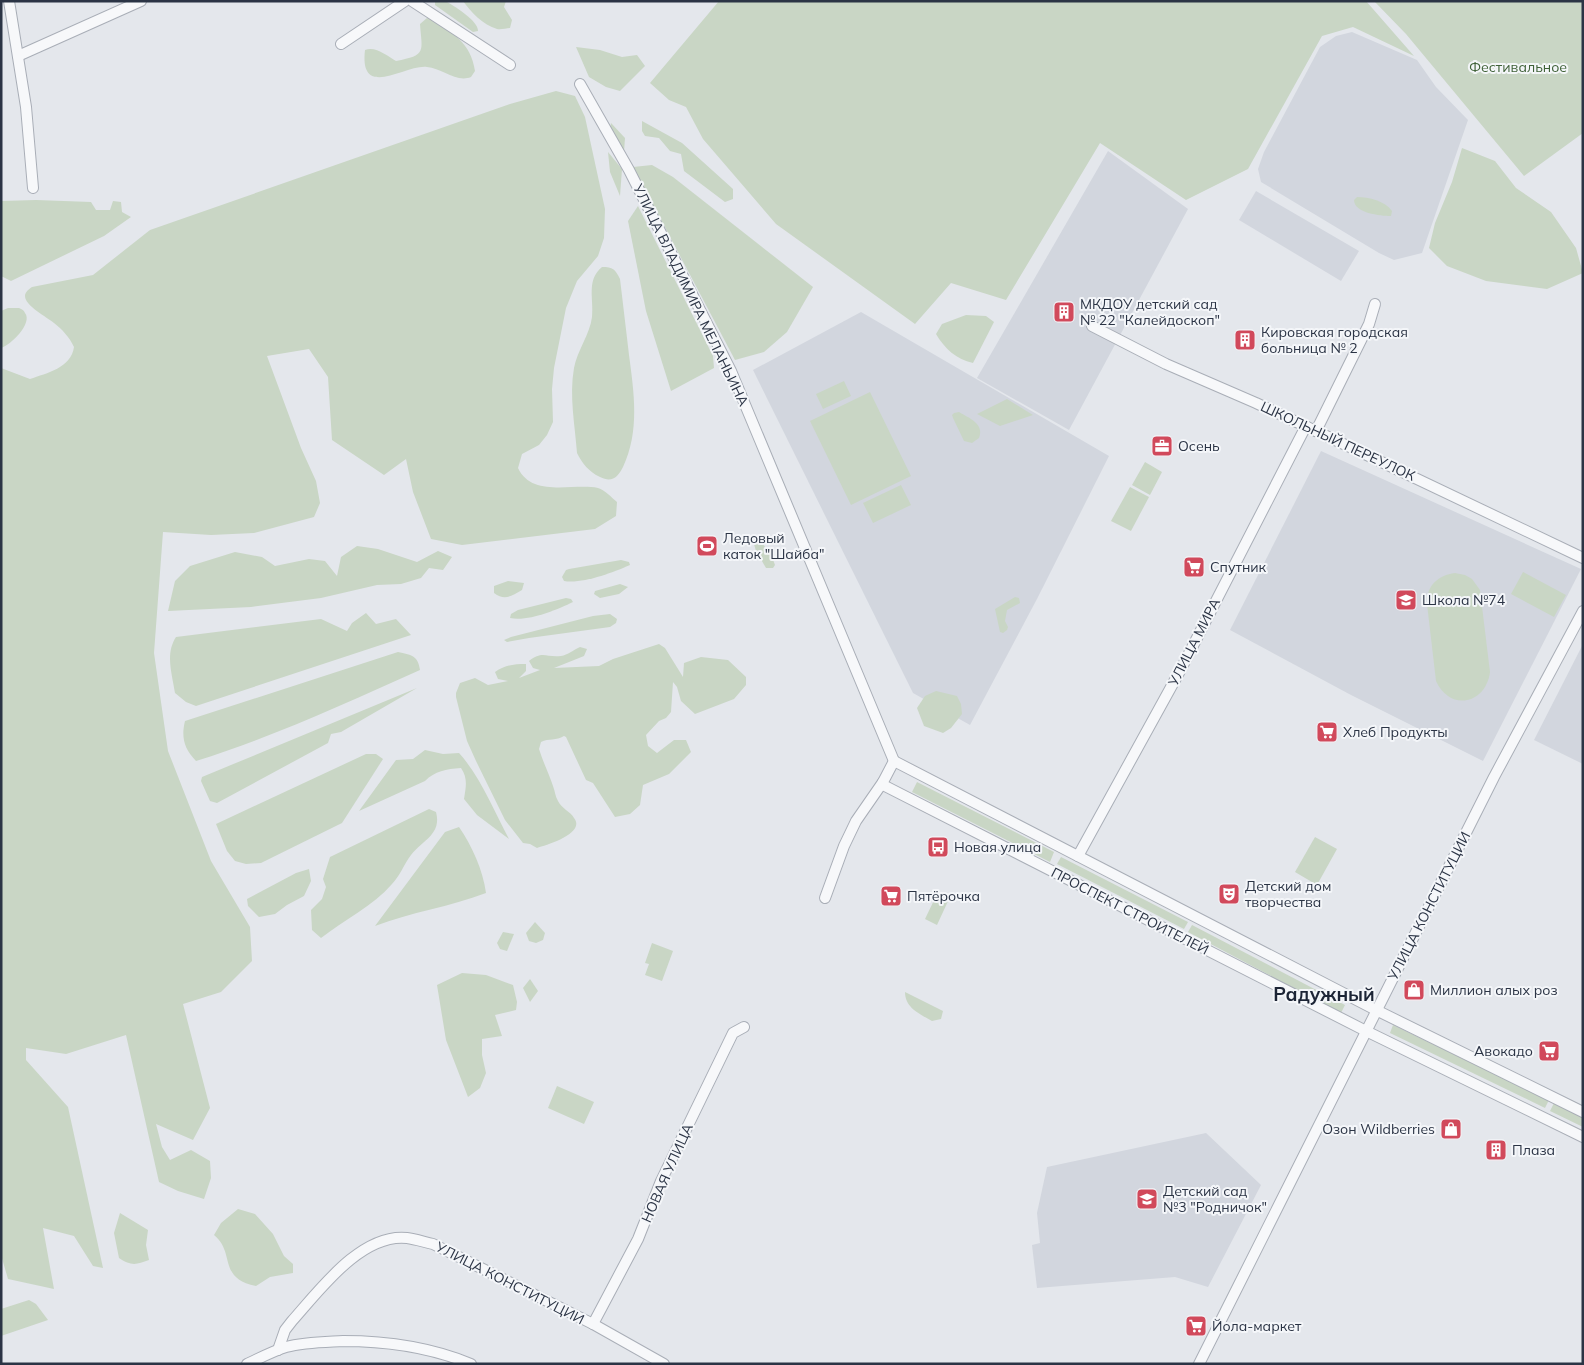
<svg xmlns="http://www.w3.org/2000/svg" width="1584" height="1365" viewBox="0 0 1584 1365" font-family="Mulish,sans-serif">
<rect width="100%" height="100%" fill="#e4e7ec"/>
<!-- built -->
<g fill="#d2d6de">
<path d="M 1352,32 L 1417,60 L 1436,87 L 1468,120 L 1422,253 L 1394,260 L 1379,253 L 1261,182 L 1258,169 L 1264,152 L 1320,47 L 1336,36 Z"/>
<path d="M 1108,151 L 1188,209 L 1069,430 L 977,378 Z"/>
<path d="M 1256,191 L 1359,251 L 1341,281 L 1239,220 Z"/>
<path d="M 861,312 L 1109,456 L 1038,597 L 970,725 L 913,693 L 753,370 Z"/>
<path d="M 1321,451 L 1581,569 L 1483,761 L 1351,695 L 1230,630 Z"/>
<path d="M 1583,644 L 1583,764 L 1534,740 Z"/>
<path d="M 1206,1133 L 1261,1185 L 1208,1287 L 1175,1277 L 1037,1288 L 1032,1245 L 1040,1243 L 1037,1213 L 1047,1167 Z"/>
</g>
<!-- green -->
<g fill="#c9d6c5">
<path d="M 435,1 C 439,1 443,1 447,2 C 456,7 478,21 478,31 L 473,32 L 435,5 Z"/>
<path d="M 463,1 L 506,1 L 504,7 L 512,20 L 510,28 C 506,28 501,30 497,29 C 483,25 471,12 463,1 Z"/>
<path d="M 719,1 L 1366,1 L 1414,56 L 1353,27 L 1322,36 L 1248,169 L 1186,200 L 1100,143 L 1006,300 L 951,283 L 915,324 L 776,224 L 703,139 L 686,107 L 669,100 L 650,83 Z"/>
<path d="M 1374,1 L 1583,1 L 1583,133 L 1524,176 L 1406,34 Z"/>
<path d="M 427,18 L 431,19 C 453,33 471,43 475,71 L 471,77 C 456,83 442,68 427,67 C 406,64 359,101 365,50 C 376,46 387,56 396,61 C 427,55 422,52 420,24 Z"/>
<path d="M 576,47 L 600,50 L 622,57 L 637,55 L 645,66 L 620,91 L 606,87 L 589,77 Z"/>
<path d="M 556,91 L 575,96 L 585,117 L 605,209 L 604,238 L 598,256 L 577,281 L 566,308 L 554,368 L 552,389 L 553,422 L 547,435 L 539,445 L 522,454 L 518,468 C 532,498 573,483 598,488 C 605,490 612,498 617,502 L 616,516 L 595,529 L 462,545 L 431,539 L 413,492 L 406,459 L 384,475 L 332,440 L 328,377 L 309,349 L 267,356 L 301,448 L 316,481 L 320,503 L 314,517 L 254,533 L 211,535 L 163,532 L 154,653 L 168,751 L 211,861 L 250,927 L 252,961 L 221,992 L 183,1004 L 210,1108 L 193,1140 L 156,1124 L 162,1147 L 170,1160 L 191,1150 L 210,1161 L 211,1178 L 204,1199 L 178,1191 L 159,1182 L 126,1035 L 66,1054 L 26,1048 L 26,1060 L 68,1107 L 103,1268 L 93,1266 L 74,1236 L 43,1228 L 54,1289 L 8,1279 L 1,1255 L 1,368 L 30,379 C 47,373 71,368 74,347 C 70,338 62,329 54,323 C 47,317 25,306 25,296 C 25,292 29,289 32,287 L 93,275 L 150,230 L 510,104 Z"/>
<path d="M 642,121 L 682,143 L 733,189 L 733,199 L 725,202 L 684,171 L 681,154 L 670,151 L 659,138 L 645,136 L 642,131 Z"/>
<path d="M 611,123 L 625,138 L 624,152 L 610,129 Z"/>
<path d="M 1462,148 L 1495,161 L 1516,188 L 1551,212 L 1576,248 L 1583,273 L 1547,289 L 1486,281 L 1447,266 L 1429,248 L 1435,223 L 1452,182 Z"/>
<path d="M 608,152 L 622,169 L 620,196 L 610,172 Z"/>
<path d="M 652,165 L 673,177 L 813,287 L 787,332 L 764,352 L 735,360 L 633,167 Z"/>
<path d="M 1357,197 C 1369,197 1385,201 1392,211 L 1391,216 C 1380,216 1354,213 1354,200 Z"/>
<path d="M 36,200 L 91,202 L 96,210 L 110,210 L 113,201 L 121,202 L 122,212 L 131,217 L 104,236 L 11,281 L 1,276 L 1,201 Z"/>
<path d="M 638,206 L 713,356 L 714,368 L 671,391 L 646,311 L 628,221 Z"/>
<path d="M 602,267 C 613,267 615,269 620,279 C 623,304 626,329 629,355 C 634,393 640,431 623,467 C 618,477 612,483 600,477 C 589,472 582,463 577,453 C 575,425 569,396 574,368 C 577,351 590,334 592,317 C 594,299 586,280 602,267 Z"/>
<path d="M 8,308 L 19,308 C 21,309 24,310 25,313 C 33,323 11,345 1,348 L 1,311 Z"/>
<path d="M 966,315 L 986,316 L 994,322 L 973,363 C 956,359 945,349 936,334 L 942,324 Z"/>
<path d="M 844,381 L 851,396 L 823,409 L 816,394 Z"/>
<path d="M 870,392 L 911,476 L 851,505 L 810,421 Z"/>
<path d="M 1007,399 L 1033,415 L 1000,426 L 977,414 Z"/>
<path d="M 959,412 C 969,418 985,424 979,438 L 972,443 L 964,441 L 953,418 L 952,415 L 954,413 Z"/>
<path d="M 1145,462 L 1162,472 L 1150,495 L 1132,485 Z"/>
<path d="M 901,485 L 911,505 L 873,523 L 863,503 Z"/>
<path d="M 1130,487 L 1149,497 L 1131,531 L 1111,521 Z"/>
<path d="M 755,537 L 759,538 L 772,557 L 775,565 L 773,568 L 766,568 L 756,551 L 753,541 Z"/>
<path d="M 357,546 L 378,549 L 417,562 L 438,551 L 452,557 L 443,570 L 429,568 L 421,578 L 401,584 L 377,585 L 321,598 L 251,607 L 168,611 L 175,581 L 190,566 L 235,552 L 262,557 L 275,566 L 309,559 L 325,561 L 337,576 L 341,557 Z"/>
<path d="M 621,560 L 629,562 L 630,565 C 612,573 582,584 564,581 L 562,577 L 566,570 L 569,569 Z"/>
<path d="M 1523,572 L 1566,595 L 1554,617 L 1511,594 Z"/>
<path d="M 1455,573 L 1465,575 L 1472,579 L 1480,590 L 1490,672 C 1486,704 1450,712 1436,681 L 1427,604 C 1426,586 1438,575 1455,573 Z"/>
<path d="M 508,581 L 524,583 L 522,590 C 511,596 505,601 494,593 L 494,586 Z"/>
<path d="M 620,584 L 628,587 L 619,594 L 600,598 L 594,594 L 595,591 Z"/>
<path d="M 1015,597 L 1019,598 L 1020,603 L 1007,610 L 1005,621 L 1008,627 L 1007,630 L 1003,633 L 1000,632 L 995,609 Z"/>
<path d="M 566,598 L 571,599 L 573,602 C 557,610 527,622 510,618 L 511,614 L 518,610 Z"/>
<path d="M 366,613 L 376,624 L 396,619 L 411,635 L 196,706 L 186,702 L 175,693 C 172,673 165,654 176,637 L 321,619 L 347,631 L 352,623 Z"/>
<path d="M 610,614 L 617,619 L 616,623 L 610,627 L 529,638 L 507,642 L 504,640 L 511,637 L 593,616 Z"/>
<path d="M 659,644 L 665,648 L 683,677 L 684,663 L 701,657 L 728,660 L 746,677 L 746,685 L 734,699 L 695,714 L 681,701 L 677,687 L 673,682 L 671,712 L 666,718 L 659,721 L 646,735 L 648,746 L 657,753 L 674,740 L 686,740 L 691,752 L 669,774 L 643,785 L 640,805 L 630,814 L 615,817 L 593,783 L 586,780 L 566,737 L 564,736 C 556,741 549,738 541,742 L 539,749 C 543,762 549,774 553,786 C 555,791 555,796 558,801 C 562,809 570,811 574,818 C 586,833 548,845 537,848 L 530,844 L 523,843 L 505,820 L 476,761 L 467,741 L 456,697 L 456,693 L 460,683 L 475,678 L 488,685 L 508,681 L 498,679 L 495,672 C 505,665 514,664 526,664 L 526,671 L 519,678 L 540,670 L 533,668 L 529,661 C 543,650 546,658 561,656 C 568,655 573,650 580,647 L 587,649 L 584,656 L 554,668 L 599,666 L 613,659 Z"/>
<path d="M 398,652 C 411,655 418,655 420,670 C 346,703 273,737 196,761 C 184,749 181,737 185,721 Z"/>
<path d="M 417,688 L 341,732 L 331,734 L 328,743 L 217,803 L 210,801 L 201,781 L 202,777 Z"/>
<path d="M 936,691 L 957,696 L 961,704 L 962,714 L 951,728 L 943,733 L 924,726 L 917,708 L 925,696 Z"/>
<path d="M 425,750 L 443,754 L 459,753 C 480,776 494,811 509,839 L 477,815 L 464,799 C 466,787 468,778 461,768 C 446,769 435,771 425,781 L 359,811 L 396,760 L 413,759 Z"/>
<path d="M 366,754 L 376,754 L 383,759 L 342,823 L 261,863 L 246,864 L 235,861 L 227,851 L 216,824 Z"/>
<path d="M 917,782 L 1054,852 L 1050,862 L 912,792 Z"/>
<path d="M 429,809 L 436,812 C 442,834 423,840 411,855 C 404,864 400,876 392,884 C 373,906 344,920 321,938 L 312,930 L 311,910 L 322,899 L 326,887 L 323,879 L 330,857 Z"/>
<path d="M 459,827 C 472,846 483,870 486,893 C 450,907 411,912 375,926 L 445,832 Z"/>
<path d="M 1315,837 L 1337,849 L 1317,885 L 1295,872 Z"/>
<path d="M 1061,857 L 1188,922 L 1184,929 L 1057,864 Z"/>
<path d="M 309,869 L 311,881 L 304,896 L 287,905 L 275,914 L 259,917 L 248,906 L 247,899 L 296,873 Z"/>
<path d="M 937,894 L 949,899 L 937,925 L 925,919 Z"/>
<path d="M 535,922 L 545,933 L 543,940 L 536,943 L 529,941 L 526,933 Z"/>
<path d="M 1192,925 L 1345,1005 L 1341,1013 L 1188,932 Z"/>
<path d="M 503,932 L 514,934 L 507,951 L 500,949 L 497,943 Z"/>
<path d="M 652,943 L 673,951 L 662,981 L 645,975 L 649,964 L 645,963 Z"/>
<path d="M 462,973 L 486,975 L 513,985 L 517,1002 L 516,1010 L 495,1015 L 502,1036 L 482,1039 L 482,1055 L 486,1073 L 480,1088 L 468,1097 L 446,1040 L 437,985 Z"/>
<path d="M 530,979 L 538,991 L 530,1002 L 523,988 Z"/>
<path d="M 905,992 L 943,1011 L 941,1019 L 932,1021 C 920,1014 905,1008 905,992 Z"/>
<path d="M 1393,1025 L 1549,1100 L 1545,1108 L 1390,1033 Z"/>
<path d="M 557,1086 L 594,1102 L 584,1124 L 548,1108 Z"/>
<path d="M 1554,1103 L 1583,1117 L 1583,1127 L 1550,1111 Z"/>
<path d="M 238,1209 L 255,1214 L 273,1234 L 284,1256 L 293,1264 L 293,1273 L 270,1277 L 256,1286 C 217,1278 236,1253 214,1235 L 221,1223 Z"/>
<path d="M 120,1213 L 148,1230 L 146,1245 L 149,1260 C 136,1265 131,1266 119,1258 L 114,1233 Z"/>
<path d="M 29,1300 L 36,1304 L 48,1320 L 1,1336 L 1,1309 Z"/>
</g>
<g fill="none" stroke-linecap="round" stroke-linejoin="round">
<!-- minor casing -->
<g stroke="#a9aeb7" stroke-width="12">
<g id="minor">
<path d="M 9,1 L 26,107 L 33,188"/>
<path d="M 412,1 L 510,65"/>
<path d="M 341,44 L 405,1"/>
<path d="M 18,56 L 141,1"/>
<path d="M 580,84 L 629,170 L 731,371 L 894,761"/>
<path d="M 1092,326 L 1166,364 L 1256,403 L 1352,448 L 1583,558"/>
<path d="M 1316,431 L 1369,324 L 1375,304"/>
<path d="M 894,761 L 883,782 L 885,786 L 1366,1031 L 1583,1137"/>
<path d="M 894,761 L 1376,1010 L 1583,1112"/>
<path d="M 1078,856 L 1181,669 L 1306,426"/>
<path d="M 825,898 L 844,846 L 856,821 L 883,782"/>
<path d="M 593,1324 L 638,1239 L 661,1181 L 733,1033 L 744,1027"/>
<path d="M 278,1350 L 285,1330 L 292,1321 C 319,1291 361,1233 407,1238 C 415,1239 424,1242 433,1244 L 593,1324 L 664,1364"/>
<path d="M 247,1364 C 260,1358 273,1351 286,1347 C 304,1342 324,1342 343,1341 C 388,1341 430,1347 471,1364"/>
<path d="M 1199,1364 L 1494,777 L 1583,611"/>
</g>
</g>
<!-- minor -->
<use href="#minor" stroke="#f7f8fa" stroke-width="10"/>
</g>
<!-- icons -->
<defs>
<g id="building-square" transform="scale(1.125)"><rect x="-9" y="-9" width="18" height="18" rx="4" fill="#d1495b" stroke="#f4f6f9"/><path d="M-4-6H4V6H1V3H-1V6H-4ZM-2.5-4.3h1.7v1.8h-1.7ZM.8-4.3h1.7v1.8H.8ZM-2.5-1h1.7V.8h-1.7ZM.8-1h1.7V.8H.8Z" fill="#fff"/></g>
<g id="office-square" transform="scale(1.125)"><rect x="-9" y="-9" width="18" height="18" rx="4" fill="#d1495b" stroke="#f4f6f9"/><path d="M-6-3h4V-5.5h4V-3h4V5H-6ZM-1-4.5V-3h2v-1.5ZM-6 0V1H6V0Z" fill="#fff"/></g>
<g id="stadium-square" transform="scale(1.125)"><rect x="-9" y="-9" width="18" height="18" rx="4" fill="#d1495b" stroke="#f4f6f9"/><path d="M0-5a6.5 5 0 1 0 0 10a6.5 5 0 1 0 0-10ZM-3.5-1.8h7v3.6h-7Z" fill="#fff"/></g>
<g id="supermarket-square" transform="scale(1.125)"><rect x="-9" y="-9" width="18" height="18" rx="4" fill="#d1495b" stroke="#f4f6f9"/><path d="M-6-5.5h2.5l.6 2H6L4.5 2H-2.5L-4.4-4H-6ZM-1.5 3.2a1.3 1.3 0 1 0 .1 0ZM3 3.2a1.3 1.3 0 1 0 .1 0Z" fill="#fff"/></g>
<g id="school-square" transform="scale(1.125)"><rect x="-9" y="-9" width="18" height="18" rx="4" fill="#d1495b" stroke="#f4f6f9"/><path d="M0-5L7-2L0 1L-7-2ZM-4 1L0 2.5L4 1V4Q0 6-4 4Z" fill="#fff"/></g>
<g id="bus-square" transform="scale(1.125)"><rect x="-9" y="-9" width="18" height="18" rx="4" fill="#d1495b" stroke="#f4f6f9"/><path d="M-5-6H5V4H4V6H2V4H-2V6H-4V4H-5ZM-3.5-4V0h7V-4ZM-3.5 1.2v1.5H-2V1.2ZM2 1.2v1.5H3.5V1.2Z" fill="#fff"/></g>
<g id="theatre-square" transform="scale(1.125)"><rect x="-9" y="-9" width="18" height="18" rx="4" fill="#d1495b" stroke="#f4f6f9"/><path d="M-5-5.5Q0-4 5-5.5V0Q5 5 0 6Q-5 5-5 0ZM-3.3-2.5H-1v1.5H-3.3ZM1-2.5H3.3v1.5H1ZM-2.8 1Q0 5.5 2.8 1Z" fill="#fff"/></g>
<g id="shop-square" transform="scale(1.125)"><rect x="-9" y="-9" width="18" height="18" rx="4" fill="#d1495b" stroke="#f4f6f9"/><path d="M-5-2.5h2.3a2.7 3.5 0 0 1 5.4 0H5L5.5 6h-11ZM-1.5-2.5h3a1.5 2.3 0 0 0-3 0Z" fill="#fff"/></g>
</defs>
<g fill-rule="evenodd">
<use href="#building-square" x="1064" y="312"/>
<use href="#building-square" x="1245" y="340"/>
<use href="#office-square" x="1162" y="446"/>
<use href="#stadium-square" x="707" y="546"/>
<use href="#supermarket-square" x="1194" y="567"/>
<use href="#school-square" x="1406" y="600"/>
<use href="#supermarket-square" x="1327" y="732"/>
<use href="#bus-square" x="938" y="847"/>
<use href="#theatre-square" x="1229" y="894"/>
<use href="#supermarket-square" x="891" y="896"/>
<use href="#shop-square" x="1414" y="990"/>
<use href="#supermarket-square" x="1549" y="1051"/>
<use href="#shop-square" x="1451" y="1129"/>
<use href="#building-square" x="1496" y="1150"/>
<use href="#school-square" x="1147" y="1199"/>
<use href="#supermarket-square" x="1196" y="1326"/>
</g>
<g text-anchor="middle" stroke-width="4" stroke-linejoin="round" paint-order="stroke">
<!-- park labels -->
<g font-size="14" fill="#3f6138" stroke="#f4f6f9">
<text x="1518" y="72">Фестивальное</text>
</g>
<!-- street labels -->
<g font-size="14" fill="#2b3445" stroke="#f4f6f9">
<text transform="translate(691 295) rotate(64)" y="5">УЛИЦА ВЛАДИМИРА МЕЛАНЬИНА</text>
<text transform="translate(1338 441) rotate(25)" y="5">ШКОЛЬНЫЙ ПЕРЕУЛОК</text>
<text transform="translate(1194 642) rotate(-63)" y="5">УЛИЦА МИРА</text>
<text transform="translate(1429 906) rotate(-63)" y="5">УЛИЦА КОНСТИТУЦИИ</text>
<text transform="translate(1130 911) rotate(27)" y="5">ПРОСПЕКТ СТРОИТЕЛЕЙ</text>
<text transform="translate(667 1173) rotate(-66)" y="5">НОВАЯ УЛИЦА</text>
<text transform="translate(510 1283) rotate(27)" y="5">УЛИЦА КОНСТИТУЦИИ</text>
</g>
<!-- poi labels -->
<g font-size="14" fill="#2b3445" stroke="#f4f6f9" text-anchor="start">
<text x="1080" y="309">МКДОУ детский сад<tspan x="1080" dy="16">№ 22 "Калейдоскоп"</tspan></text>
<text x="1261" y="337">Кировская городская<tspan x="1261" dy="16">больница № 2</tspan></text>
<text x="1178" y="451">Осень</text>
<text x="723" y="543">Ледовый<tspan x="723" dy="16">каток "Шайба"</tspan></text>
<text x="1210" y="572">Спутник</text>
<text x="1422" y="605">Школа №74</text>
<text x="1343" y="737">Хлеб Продукты</text>
<text x="954" y="852">Новая улица</text>
<text x="1245" y="891">Детский дом<tspan x="1245" dy="16">творчества</tspan></text>
<text x="907" y="901">Пятёрочка</text>
<text x="1430" y="995">Миллион алых роз</text>
<text x="1533" y="1056" text-anchor="end">Авокадо</text>
<text x="1435" y="1134" text-anchor="end">Озон Wildberries</text>
<text x="1512" y="1155">Плаза</text>
<text x="1163" y="1196">Детский сад<tspan x="1163" dy="16">№3 "Родничок"</tspan></text>
<text x="1212" y="1331">Йола-маркет</text>
</g>
<!-- district labels -->
<g font-size="19" font-weight="bold" fill="#1d2536" stroke="#f4f6f9">
<text x="1324" y="1001">Радужный</text>
</g>
</g>
<!-- border -->
<rect width="1584" height="1365" fill="none" stroke="#2b3445" stroke-width="5"/>
</svg>
